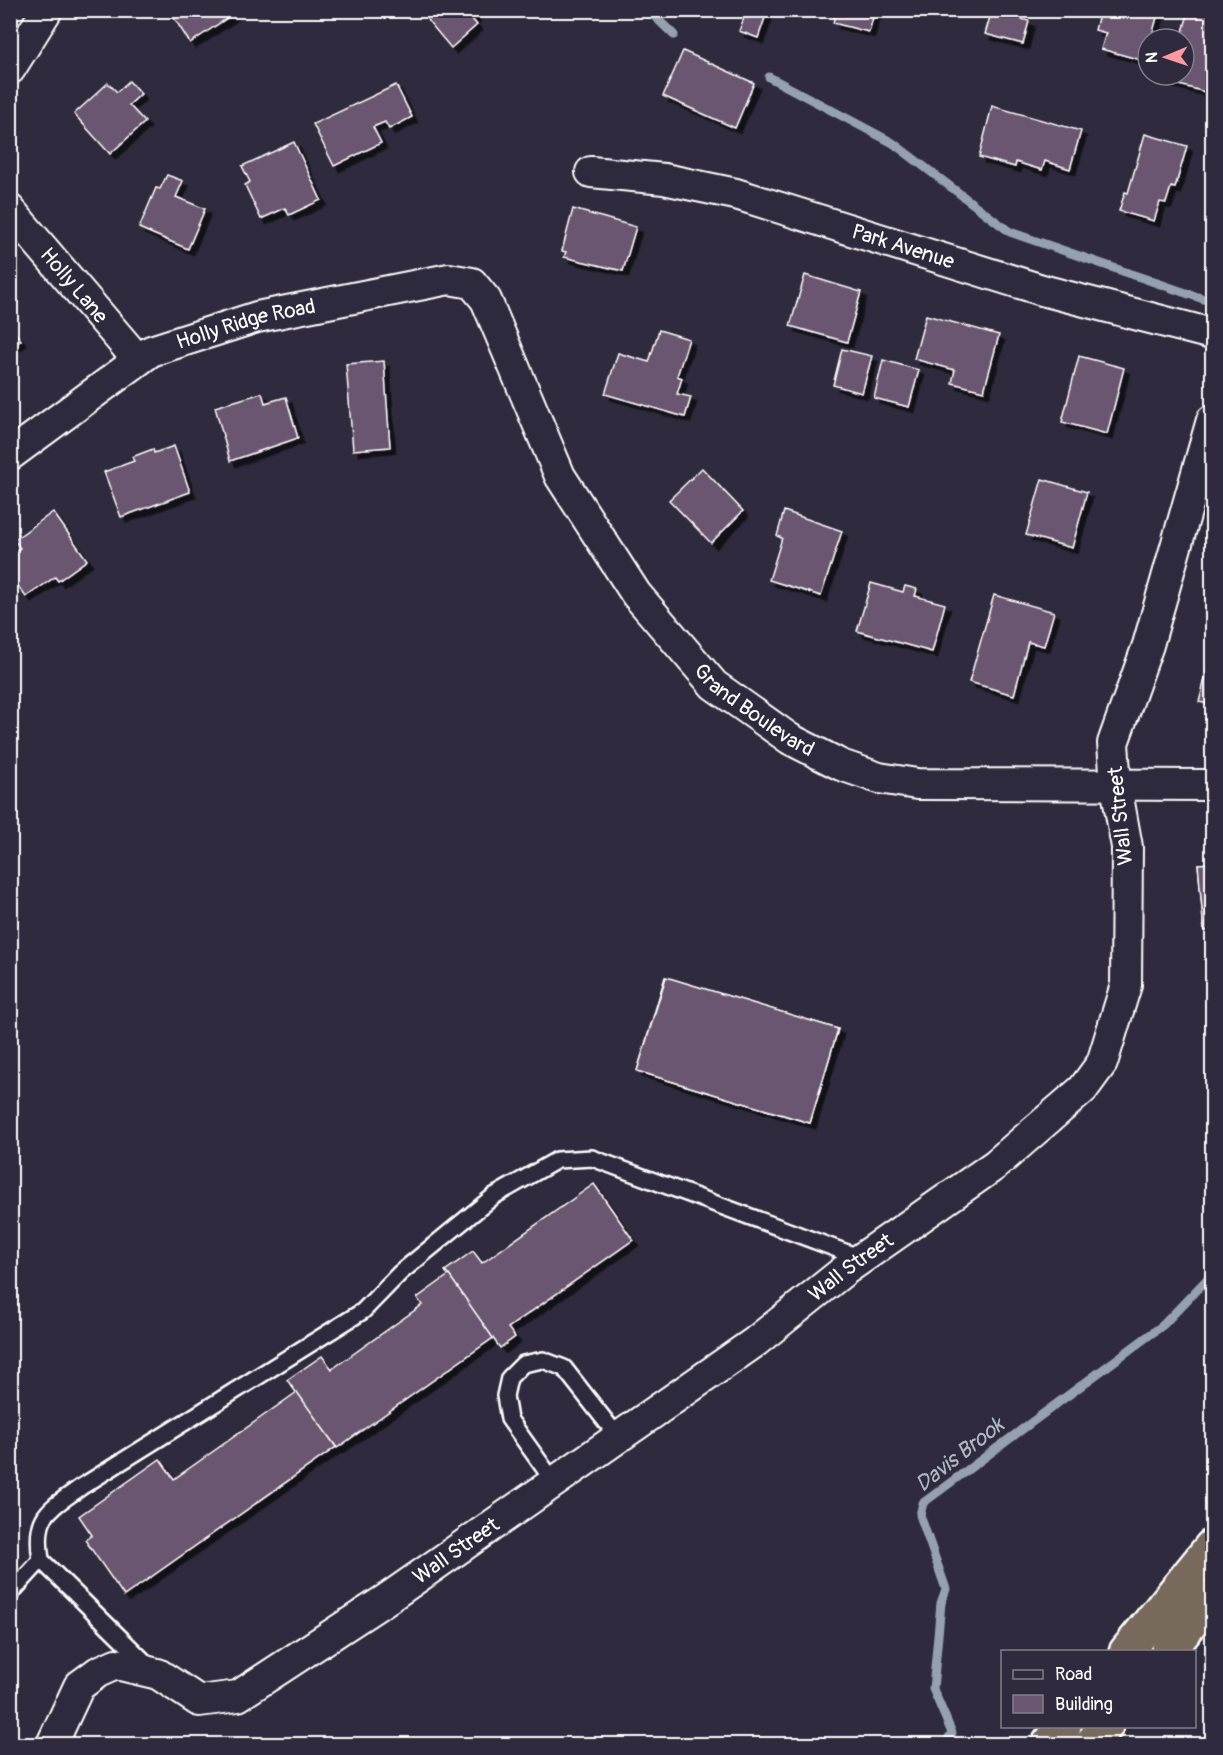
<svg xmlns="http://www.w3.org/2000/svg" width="1223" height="1755" viewBox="0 0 1223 1755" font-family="Pangolin,sans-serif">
<defs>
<filter id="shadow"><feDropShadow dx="5.5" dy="5.5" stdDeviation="0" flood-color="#0009"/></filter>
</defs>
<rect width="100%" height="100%" fill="#2f2a3d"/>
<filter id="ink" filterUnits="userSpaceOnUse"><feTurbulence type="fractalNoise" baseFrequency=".0167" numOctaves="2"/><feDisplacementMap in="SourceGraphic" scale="12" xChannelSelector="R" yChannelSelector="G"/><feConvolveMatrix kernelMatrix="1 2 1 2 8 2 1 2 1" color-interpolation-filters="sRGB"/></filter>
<g filter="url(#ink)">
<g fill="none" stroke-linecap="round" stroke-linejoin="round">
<!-- stream -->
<g stroke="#96a1b0" stroke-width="9">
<path d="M 648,10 L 674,35"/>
<path d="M 769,77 L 893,143 L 1010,232 L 1212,302"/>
<path d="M 945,1744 L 952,1733 L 933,1689 L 941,1603 L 946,1589 L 920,1515 L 923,1503 L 1163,1325 L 1212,1274"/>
</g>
</g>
<!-- building -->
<g fill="#6b576f" stroke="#fff" stroke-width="1.5" filter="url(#shadow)">
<path d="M 169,10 L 239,10 L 190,43 Z"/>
<path d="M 430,10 L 471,10 L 475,16 L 472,19 L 477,25 L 451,48 L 425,17 Z"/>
<path d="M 747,10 L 767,12 L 758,38 L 739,31 Z"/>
<path d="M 836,10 L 875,10 L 869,32 L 833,23 Z"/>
<path d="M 992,10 L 1018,12 L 1017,18 L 1029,21 L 1023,44 L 985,34 Z"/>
<path d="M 1100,10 L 1159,10 L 1151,39 L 1148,39 L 1145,61 L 1101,49 L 1106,33 L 1095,30 Z"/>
<path d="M 1189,10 L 1212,10 L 1212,94 L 1169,82 L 1171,75 L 1184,75 L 1184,39 L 1181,39 Z"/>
<path d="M 683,51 L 754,83 L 735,128 L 663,96 Z"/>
<path d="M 129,81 L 141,94 L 129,105 L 145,122 L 110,154 L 74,114 L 108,83 L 117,92 Z"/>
<path d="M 396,85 L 412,117 L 389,129 L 385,122 L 373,127 L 381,143 L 334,166 L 313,124 Z"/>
<path d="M 992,106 L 1081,131 L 1070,169 L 1045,161 L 1042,170 L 1016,162 L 1015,167 L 979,157 Z"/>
<path d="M 1145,134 L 1187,146 L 1175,188 L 1171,187 L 1166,203 L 1160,202 L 1154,221 L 1119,211 L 1125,192 L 1128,193 Z"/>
<path d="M 294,142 L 321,200 L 289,215 L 285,208 L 261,219 L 245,185 L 250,182 L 242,166 Z"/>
<path d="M 167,175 L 183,181 L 176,197 L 205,209 L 188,249 L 139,228 L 156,188 L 160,189 Z"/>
<path d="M 573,209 L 636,227 L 623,271 L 564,257 L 566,252 L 562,251 Z"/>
<path d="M 805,275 L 861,292 L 847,342 L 790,326 Z"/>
<path d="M 926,315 L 999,335 L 984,391 L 952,383 L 955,370 L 914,359 Z"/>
<path d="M 10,326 L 21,340 L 10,348 Z"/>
<path d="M 659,330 L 689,339 L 677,376 L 682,378 L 677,394 L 691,397 L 685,417 L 605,394 L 618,353 L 649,362 Z"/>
<path d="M 842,349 L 872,356 L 862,393 L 833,385 Z"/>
<path d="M 1079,356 L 1124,368 L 1107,434 L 1062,422 Z"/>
<path d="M 883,360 L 919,370 L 909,407 L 874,398 Z"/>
<path d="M 384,361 L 390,447 L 353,450 L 346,364 Z"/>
<path d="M 262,393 L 265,403 L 286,397 L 298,438 L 230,461 L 215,407 Z"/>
<path d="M 174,446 L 190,492 L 121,517 L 104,472 L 134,461 L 132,457 L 153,449 L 154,453 Z"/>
<path d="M 702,468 L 743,511 L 711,543 L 669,500 Z"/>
<path d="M 1042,479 L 1087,492 L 1072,548 L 1026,535 Z"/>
<path d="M 784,511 L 842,531 L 821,596 L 769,580 L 782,538 L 777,536 Z"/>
<path d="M 53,512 L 87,560 L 58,581 L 55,577 L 26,597 L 10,575 L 10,554 L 20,548 L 14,540 Z"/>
<path d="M 871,583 L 903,592 L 905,586 L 917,589 L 915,596 L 945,604 L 932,652 L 857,631 Z"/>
<path d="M 994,595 L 1054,612 L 1044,646 L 1028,642 L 1014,695 L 969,682 Z"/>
<path d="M 1212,651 L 1212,705 L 1199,702 Z"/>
<path d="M 1212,863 L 1212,930 L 1204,931 L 1198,864 Z"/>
<path d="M 1212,863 L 1212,930 L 1204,931 L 1198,864 Z"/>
<path d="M 665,977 L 838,1029 L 810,1123 L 637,1071 Z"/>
<path d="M 666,977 L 838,1029 L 810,1123 L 637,1071 Z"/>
<path d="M 594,1184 L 633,1240 L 508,1328 L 515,1337 L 500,1348 L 445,1271 L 473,1251 L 482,1263 Z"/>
<path d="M 449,1275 L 493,1338 L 337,1448 L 287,1380 L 322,1356 L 332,1369 L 422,1305 L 417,1298 Z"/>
<path d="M 297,1392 L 336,1447 L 124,1596 L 85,1540 L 92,1535 L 79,1516 L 160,1459 L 174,1479 Z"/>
</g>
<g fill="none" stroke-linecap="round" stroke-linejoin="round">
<!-- service casing -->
<g stroke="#fff" stroke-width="20">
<g id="service">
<path d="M 554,1482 L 509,1419 L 505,1396 L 509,1378 L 523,1364 L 543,1360 L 564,1368 L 618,1437"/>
<path d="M 10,1594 L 41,1560"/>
<path d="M 151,1668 L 41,1560 C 34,1515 47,1511 81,1487 L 363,1311 L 400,1273 L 494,1196 L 557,1160 L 592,1158 L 861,1258"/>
</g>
</g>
<!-- minor casing -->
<g stroke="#fff" stroke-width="34">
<g id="minor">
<path d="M 10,69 L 47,10"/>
<path id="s1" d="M 591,172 L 664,179 L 736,194 L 1042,290 L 1212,334"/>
<path id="s2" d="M 10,210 L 138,360"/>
<path id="s3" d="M 10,455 L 151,351 L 257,317 L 449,279 L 472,283 L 486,300 L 560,476 L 636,594 L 714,685 L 790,739 L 841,765 L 879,778 L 917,784 L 1212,785"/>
<path id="s4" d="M 52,1744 L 79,1686 L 98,1672 L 116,1664 L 158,1674 L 199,1701 L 238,1696 L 388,1598 L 755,1342 L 845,1270 L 995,1165 L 1083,1089 L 1102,1063 L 1126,985 L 1127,847 L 1116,786 L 1113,743 L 1148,645 L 1212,420"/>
</g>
</g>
<!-- trunk casing -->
<g stroke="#fff" stroke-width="38">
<g id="trunk">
<path d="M 1126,1652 L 1212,1546"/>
<path d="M 1168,1652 L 1212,1596"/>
<path d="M 1049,1744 L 1064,1726"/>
<path d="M 1091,1744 L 1106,1726"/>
</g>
</g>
<!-- service -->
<use href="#service" stroke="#2f2a3d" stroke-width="15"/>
<!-- minor -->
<use href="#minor" stroke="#2f2a3d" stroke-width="30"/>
<!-- trunk -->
<use href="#trunk" stroke="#77695c" stroke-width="33"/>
</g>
</g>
<g text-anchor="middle" stroke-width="5" stroke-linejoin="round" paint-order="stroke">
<!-- street labels -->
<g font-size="21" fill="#fff" stroke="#2f2a3d">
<text dy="7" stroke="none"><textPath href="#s1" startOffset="322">Park Avenue</textPath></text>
<text dy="7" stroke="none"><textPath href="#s2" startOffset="99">Holly Lane</textPath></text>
<text dy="7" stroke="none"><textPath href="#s3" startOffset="274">Holly Ridge Road</textPath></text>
<text dy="7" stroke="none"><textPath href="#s3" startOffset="1026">Grand Boulevard</textPath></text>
<text transform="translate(1120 816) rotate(-96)" y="7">Wall Street</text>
<text dy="7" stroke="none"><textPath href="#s4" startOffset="987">Wall Street</textPath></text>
<text dy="7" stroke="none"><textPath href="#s4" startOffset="501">Wall Street</textPath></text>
</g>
<!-- water labels -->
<g font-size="22" font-style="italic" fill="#b0b8c4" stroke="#2f2a3d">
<text transform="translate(959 1454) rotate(-38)" y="8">Davis Brook</text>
</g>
</g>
<!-- margin -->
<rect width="1223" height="1755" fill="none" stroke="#2f2a3d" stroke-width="36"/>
<rect x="18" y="18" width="1187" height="1719" fill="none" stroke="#fff" stroke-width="2" filter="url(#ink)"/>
<!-- legend -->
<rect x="1001" y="1650" width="195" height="78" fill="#2f2a3d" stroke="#827f8b" stroke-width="1.5"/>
<rect x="1013" y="1670" width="30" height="9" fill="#2f2a3d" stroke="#827f8b" stroke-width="1.5"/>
<text x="1055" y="1680" font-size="18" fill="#ffffff">Road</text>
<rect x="1013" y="1695" width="30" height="18" fill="#6b576f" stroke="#827f8b" stroke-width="1.5"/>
<text x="1055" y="1710" font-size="18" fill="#ffffff">Building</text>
<!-- north arrow -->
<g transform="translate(1166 57) rotate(268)"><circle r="28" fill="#2f2a3d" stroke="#827f8b" stroke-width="1.5"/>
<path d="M0-4.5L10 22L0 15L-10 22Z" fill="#ff9aa2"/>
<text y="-9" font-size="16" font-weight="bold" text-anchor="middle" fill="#ffffff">N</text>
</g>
</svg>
